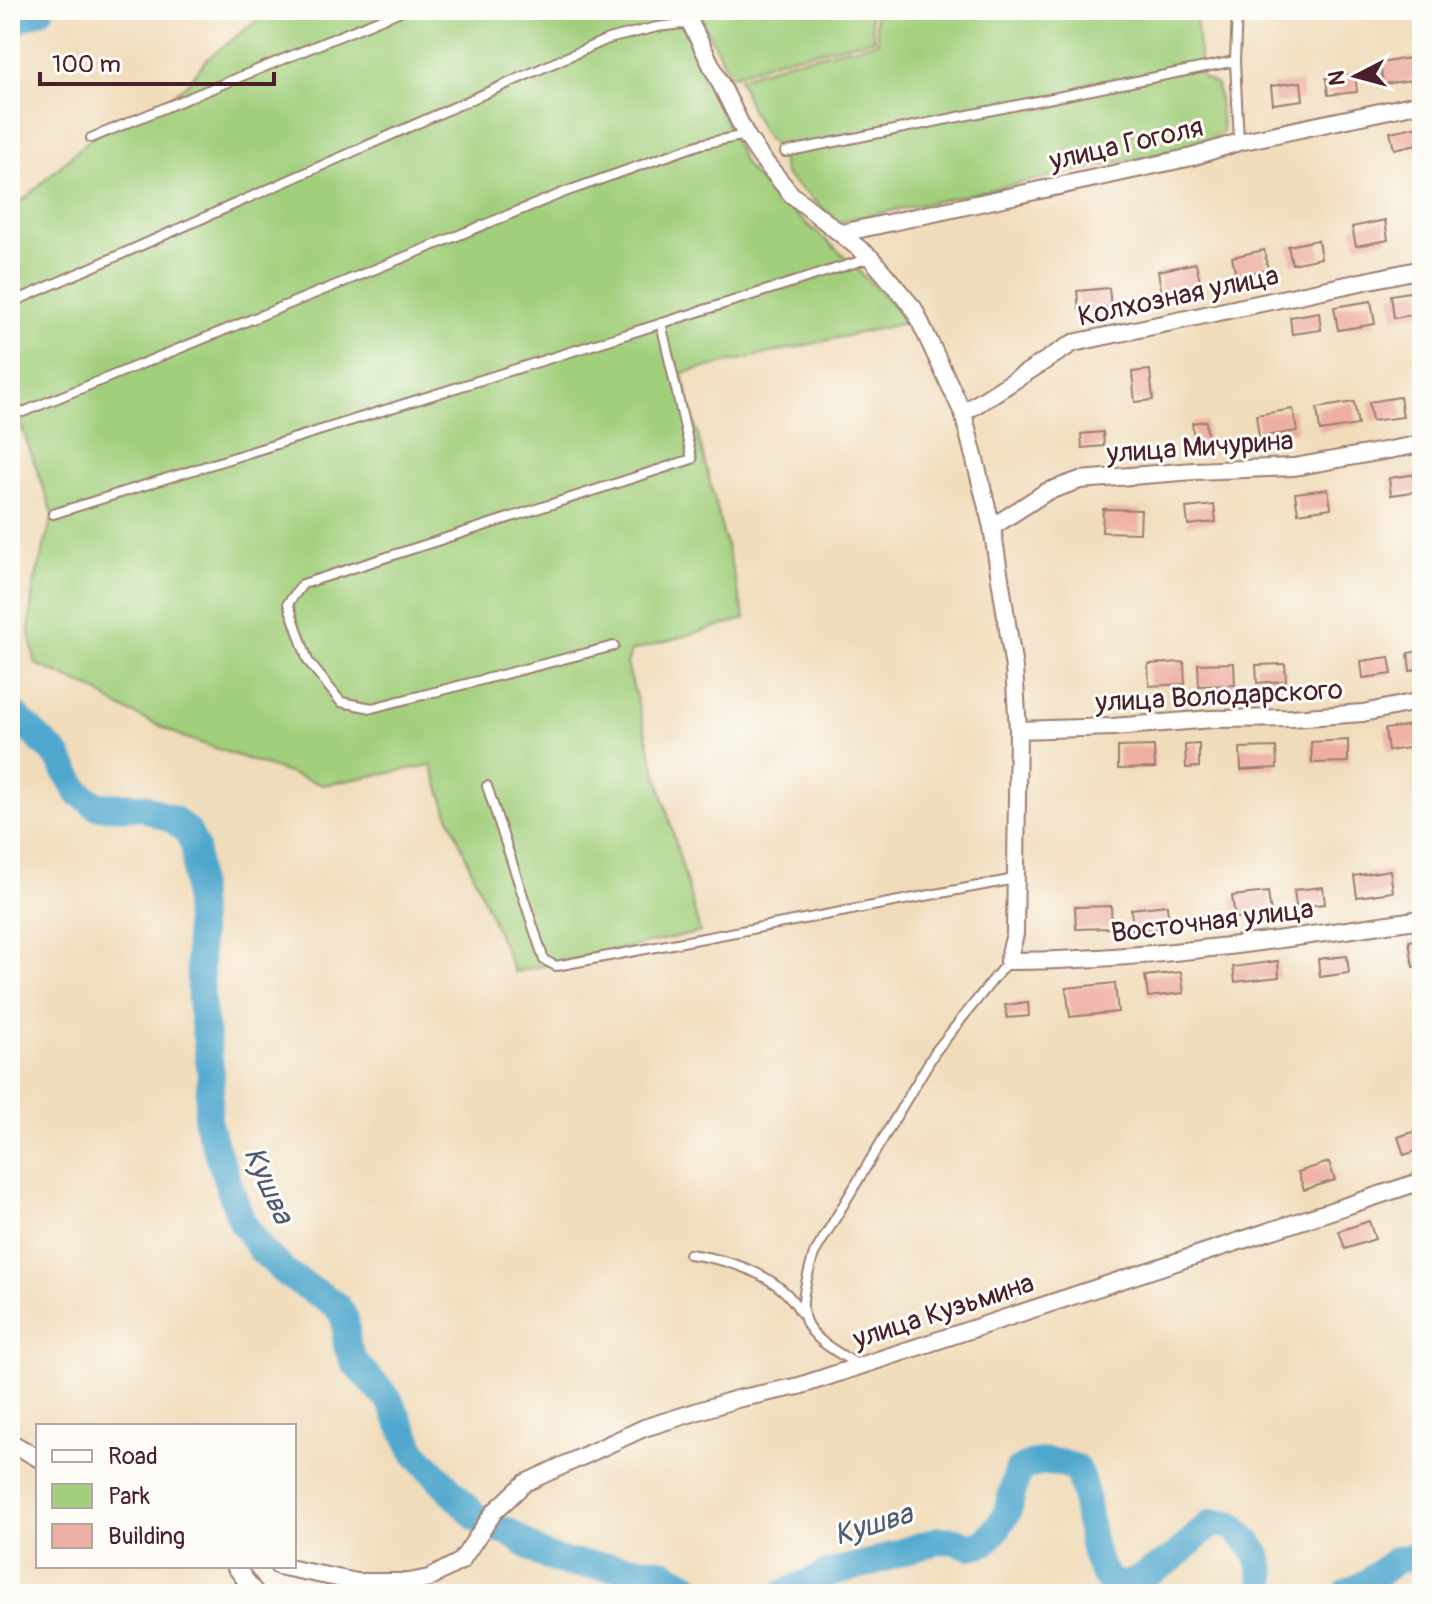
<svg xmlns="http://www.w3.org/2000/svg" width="1432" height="1604" viewBox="0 0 1432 1604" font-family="Pangolin,sans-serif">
<rect width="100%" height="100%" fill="#fdfcf7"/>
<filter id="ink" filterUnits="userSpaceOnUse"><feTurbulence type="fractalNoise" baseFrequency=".0125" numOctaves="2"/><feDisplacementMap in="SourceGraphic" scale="16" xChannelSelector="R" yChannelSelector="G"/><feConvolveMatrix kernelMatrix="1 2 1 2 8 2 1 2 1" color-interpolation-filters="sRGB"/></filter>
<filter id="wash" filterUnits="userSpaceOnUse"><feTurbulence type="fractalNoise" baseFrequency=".006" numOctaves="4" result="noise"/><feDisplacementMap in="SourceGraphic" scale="32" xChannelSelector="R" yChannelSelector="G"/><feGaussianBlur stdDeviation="1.8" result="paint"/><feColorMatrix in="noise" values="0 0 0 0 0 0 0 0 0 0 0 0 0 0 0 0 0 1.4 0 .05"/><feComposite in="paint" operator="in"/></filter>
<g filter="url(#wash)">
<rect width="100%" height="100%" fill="#f0dcba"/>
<!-- green -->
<g fill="#a2cf7c" stroke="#767754" stroke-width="2">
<path d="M 276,10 L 672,10 L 683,26 L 745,165 L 762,185 L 843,255 L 894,306 L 904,323 L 682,373 L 745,619 L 631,651 L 627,664 L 700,932 L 514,972 L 449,816 L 431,765 L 323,785 L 183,737 L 117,706 L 93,689 L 36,664 L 29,633 L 33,588 L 53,514 L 10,395 L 10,218 L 19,204 L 91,138 L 170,97 L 188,83 L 207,59 L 255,22 Z"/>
<path d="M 696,10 L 869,10 L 874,39 L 781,59 L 731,76 Z"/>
<path d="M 874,10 L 1195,10 L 1202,77 L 1217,85 L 1223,132 L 1203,144 L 839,222 L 785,175 L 779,150 L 767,139 L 752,112 L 739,78 L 788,62 L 878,42 Z"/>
</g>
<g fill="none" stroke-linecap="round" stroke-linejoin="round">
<!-- river -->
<g stroke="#50a7cd" stroke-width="28">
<path d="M 10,23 L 40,10"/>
<path d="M 10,711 L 57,755 L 78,792 L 97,806 L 143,807 L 174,820 L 188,832 L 195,847 L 201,1001 L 211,1074 L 207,1122 L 241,1220 L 261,1250 L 288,1275 L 335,1304 L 341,1312 L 345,1319 L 347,1346 L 354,1362 L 389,1400 L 415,1453 L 476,1517 L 496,1529 L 507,1531 L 541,1554 L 567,1563 L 653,1570 L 665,1573 L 703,1594"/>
<path d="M 783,1594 L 830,1573 L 869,1563 L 939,1540 L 956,1541 L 969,1546 L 984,1543 L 996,1530 L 1007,1513 L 1018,1471 C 1038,1458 1054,1460 1076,1468 C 1079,1476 1082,1483 1084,1491 C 1089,1512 1091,1593 1127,1584 C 1132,1583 1164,1564 1170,1560 C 1185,1550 1197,1534 1212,1523 L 1231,1525 C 1256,1547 1265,1560 1263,1594"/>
<path d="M 1346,1594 L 1368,1582 L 1396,1560 L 1422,1555"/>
</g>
</g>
<g id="blocks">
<!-- building -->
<g fill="#eeafa3">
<path d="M 1415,57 L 1419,79 L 1383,84 L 1380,63 Z"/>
<path d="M 1355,74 L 1357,92 L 1328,95 L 1326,78 Z"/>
<path d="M 1301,82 L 1303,100 L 1273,104 L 1271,86 Z"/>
<path d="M 1419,126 L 1422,143 L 1394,149 L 1390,132 Z"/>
<path d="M 1385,220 L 1388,240 L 1356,246 L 1352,227 Z"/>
<path d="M 1318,240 L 1321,258 L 1292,264 L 1288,246 Z"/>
<path d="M 1264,250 L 1268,270 L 1236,276 L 1232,257 Z"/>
<path d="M 1196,263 L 1201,286 L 1162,294 L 1158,271 Z"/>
<path d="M 1109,288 L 1111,307 L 1079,310 L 1077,291 Z"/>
<path d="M 1422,290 L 1422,313 L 1394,318 L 1391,295 Z"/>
<path d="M 1371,301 L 1375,324 L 1338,330 L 1334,307 Z"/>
<path d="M 1319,312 L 1321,330 L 1292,334 L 1290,317 Z"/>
<path d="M 1150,370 L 1153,400 L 1135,402 L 1132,372 Z"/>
<path d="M 1400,397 L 1403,417 L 1372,421 L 1369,402 Z"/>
<path d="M 1354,402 L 1358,425 L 1320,431 L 1317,408 Z"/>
<path d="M 1293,409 L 1297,431 L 1259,437 L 1256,415 Z"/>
<path d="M 1206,421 L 1208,444 L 1195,446 L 1192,423 Z"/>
<path d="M 1103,432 L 1104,446 L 1082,448 L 1081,434 Z"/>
<path d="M 1418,474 L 1420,491 L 1391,495 L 1389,478 Z"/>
<path d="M 1328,489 L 1331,508 L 1298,513 L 1295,493 Z"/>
<path d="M 1214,505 L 1216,522 L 1188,525 L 1186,508 Z"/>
<path d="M 1103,509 L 1141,510 L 1140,533 L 1102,532 Z"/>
<path d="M 1422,651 L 1422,669 L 1410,671 L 1408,653 Z"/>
<path d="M 1389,657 L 1392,674 L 1363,678 L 1361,661 Z"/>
<path d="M 1184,662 L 1185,684 L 1149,686 L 1148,664 Z"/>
<path d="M 1234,663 L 1235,685 L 1199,686 L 1198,664 Z"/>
<path d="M 1285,664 L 1286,681 L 1257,683 L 1256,665 Z"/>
<path d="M 1421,724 L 1422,746 L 1388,751 L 1385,729 Z"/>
<path d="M 1348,740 L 1348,762 L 1312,763 L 1311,742 Z"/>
<path d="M 1199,744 L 1199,767 L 1186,768 L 1185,745 Z"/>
<path d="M 1154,746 L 1155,768 L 1118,769 L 1118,747 Z"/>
<path d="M 1276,747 L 1277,768 L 1241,770 L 1240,748 Z"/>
<path d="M 1390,870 L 1393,892 L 1357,897 L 1354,876 Z"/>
<path d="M 1323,887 L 1325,904 L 1296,907 L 1294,890 Z"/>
<path d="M 1268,892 L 1271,914 L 1235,918 L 1232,896 Z"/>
<path d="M 1167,905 L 1169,927 L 1133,931 L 1131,909 Z"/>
<path d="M 1111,906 L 1112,928 L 1076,929 L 1075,907 Z"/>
<path d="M 1422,939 L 1422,966 L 1413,967 L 1409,941 Z"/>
<path d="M 1347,956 L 1349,973 L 1320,977 L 1318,959 Z"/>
<path d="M 1278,961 L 1279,977 L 1235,982 L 1233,967 Z"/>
<path d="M 1181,972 L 1184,993 L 1148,997 L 1145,976 Z"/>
<path d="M 1115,983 L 1118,1012 L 1070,1017 L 1066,988 Z"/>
<path d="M 1028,1002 L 1029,1016 L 1007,1018 L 1005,1005 Z"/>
<path d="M 1422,1129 L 1422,1149 L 1404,1155 L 1398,1137 Z"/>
<path d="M 1329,1162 L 1335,1180 L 1304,1190 L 1298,1172 Z"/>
<path d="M 1369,1221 L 1375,1239 L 1345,1249 L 1339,1231 Z"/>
</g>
</g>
</g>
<g filter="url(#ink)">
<use href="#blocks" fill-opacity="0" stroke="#9d7e72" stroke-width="2"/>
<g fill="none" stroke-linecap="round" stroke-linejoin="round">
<!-- service casing -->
<g stroke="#9d7e72" stroke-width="12">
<g id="service">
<path d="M 1237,10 L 1235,61 L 1239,142"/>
<path d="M 91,138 L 403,10"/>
<path d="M 785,152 L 1235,61"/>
<path d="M 11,303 L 608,39 L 657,27 L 690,23"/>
<path d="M 23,412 L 565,192 L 701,144 L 746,135"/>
<path d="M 53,514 L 870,258"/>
<path d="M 614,646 L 372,708 L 341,702 L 308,661 L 288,603 L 303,584 L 692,459 L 661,323"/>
<path d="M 487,786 L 544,960 L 556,966 L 1015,879"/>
<path d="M 689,1254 C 730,1260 780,1274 801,1313"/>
<path d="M 857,1364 C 797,1330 794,1319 814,1254 L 935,1052 L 1008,961"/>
</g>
</g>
<!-- minor casing -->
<g stroke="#9d7e72" stroke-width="20">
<g id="minor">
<path d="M 684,10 L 746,135 L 760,156 L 791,194 L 871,258 L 914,309 L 963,413 L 992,527 L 1014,668 L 1018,730 L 1015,934 L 1008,961 C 1147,961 1285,939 1422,919"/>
<path d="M 842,233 L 1192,157 L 1239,142 L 1422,103"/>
<path d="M 963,413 L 1073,343 L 1422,269"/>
<path d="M 992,527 L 1046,492 L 1080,480 L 1194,471 L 1294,467 L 1422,444"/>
<path d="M 1018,730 L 1113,727 L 1212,719 L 1291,718 L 1363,713 L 1422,701"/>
<path d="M 10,1442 L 38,1458"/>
<path d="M 235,1566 L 256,1594"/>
<path d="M 278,1566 L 357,1582 L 409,1582 L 429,1578 L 461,1561 L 494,1512 L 525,1483 L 644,1428 L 737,1399 L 799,1386 L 1422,1181"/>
</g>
</g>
<!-- service -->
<use href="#service" stroke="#fff" stroke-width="8"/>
<!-- minor -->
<use href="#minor" stroke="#fff" stroke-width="16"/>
</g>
</g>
<g text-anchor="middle" stroke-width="6" stroke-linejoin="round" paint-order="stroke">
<!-- street labels -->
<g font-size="28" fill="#4a1f2b" stroke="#fdfcf7">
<text transform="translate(1126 143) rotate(-13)" y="10">улица Гоголя</text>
<text transform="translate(1178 295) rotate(-12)" y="10">Колхозная улица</text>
<text transform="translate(1200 446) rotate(-4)" y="10">улица Мичурина</text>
<text transform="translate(1219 695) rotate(-3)" y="10">улица Володарского</text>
<text transform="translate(1212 920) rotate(-7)" y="10">Восточная улица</text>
<text transform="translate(943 1310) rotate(-18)" y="10">улица Кузьмина</text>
</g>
<!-- water labels -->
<g font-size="30" font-style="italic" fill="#4d5c74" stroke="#fdfcf7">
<text transform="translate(269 1185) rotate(66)" y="10">Кушва</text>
<text transform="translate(873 1524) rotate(-17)" y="10">Кушва</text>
</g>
</g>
<!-- margin -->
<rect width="1432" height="1604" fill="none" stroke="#fdfcf7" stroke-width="40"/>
<!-- legend -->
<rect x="36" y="1424" width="260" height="144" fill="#fdfcf7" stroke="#b5a4a5" stroke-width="2"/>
<rect x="52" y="1450" width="40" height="12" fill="#ffffff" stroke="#b5a4a5" stroke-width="2"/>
<text x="108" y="1464" font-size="24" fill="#4a1f2b">Road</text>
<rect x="52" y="1484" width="40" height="24" fill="#a2cf7c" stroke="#b5a4a5" stroke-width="2"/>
<text x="108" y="1504" font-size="24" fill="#4a1f2b">Park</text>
<rect x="52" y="1524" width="40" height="24" fill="#eeafa3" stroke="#b5a4a5" stroke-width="2"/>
<text x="108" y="1544" font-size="24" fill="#4a1f2b">Building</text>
<!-- north arrow -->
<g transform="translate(1356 76) rotate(264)" stroke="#fdfcf7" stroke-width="6" paint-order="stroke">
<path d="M0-6L14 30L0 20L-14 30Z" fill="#4a1f2b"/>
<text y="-12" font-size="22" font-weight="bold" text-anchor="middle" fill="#4a1f2b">N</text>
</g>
<!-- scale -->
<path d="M40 72v12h234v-12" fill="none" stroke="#4a1f2b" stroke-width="4"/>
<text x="52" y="72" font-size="24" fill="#4a1f2b" stroke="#fdfcf7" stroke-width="6" paint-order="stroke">100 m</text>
</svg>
